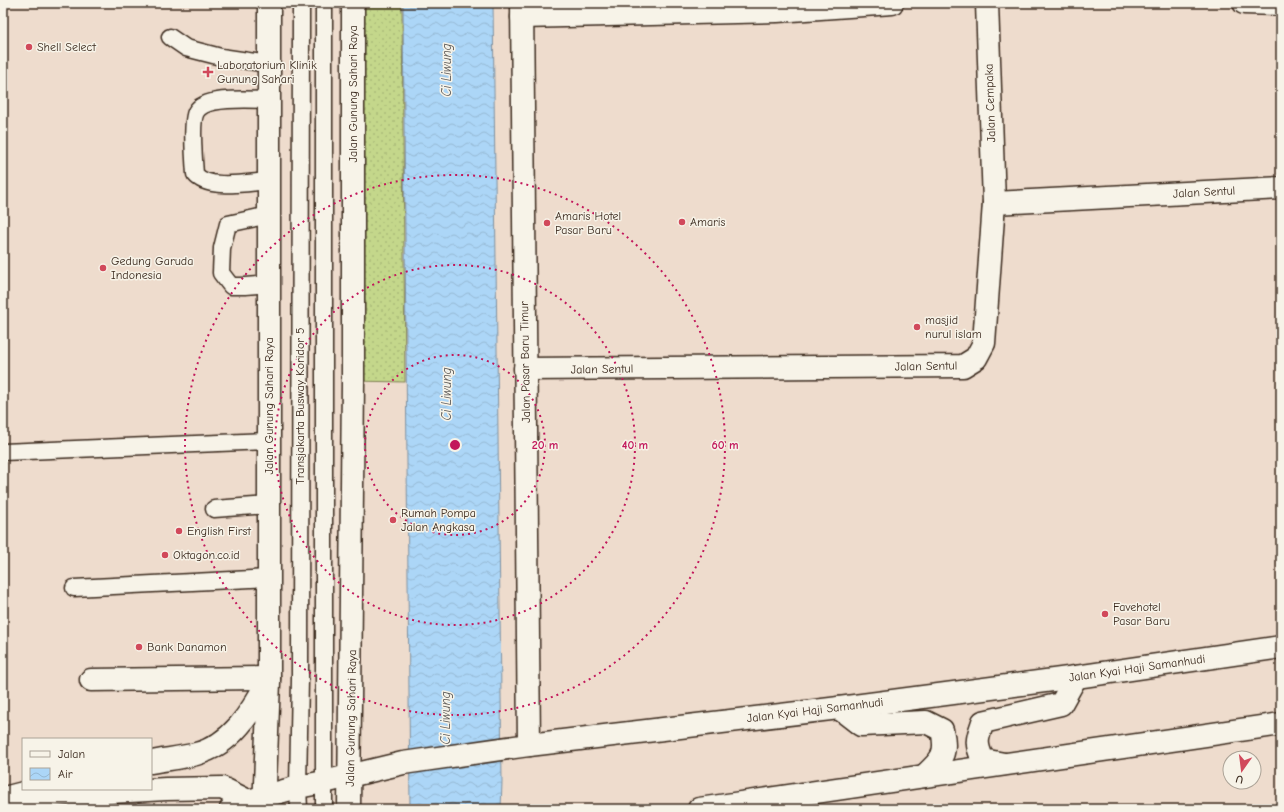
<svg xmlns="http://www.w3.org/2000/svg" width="1284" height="812" viewBox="0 0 1284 812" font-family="'Comic Neue',sans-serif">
<defs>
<pattern id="grass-dots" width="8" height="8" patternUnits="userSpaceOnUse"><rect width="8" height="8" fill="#c4d78b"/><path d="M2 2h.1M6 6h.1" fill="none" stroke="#a9b978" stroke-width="1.8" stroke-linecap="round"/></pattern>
<pattern id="water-waves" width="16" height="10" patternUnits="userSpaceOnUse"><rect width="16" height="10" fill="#acd6f7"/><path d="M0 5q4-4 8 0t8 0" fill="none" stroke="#95b8d3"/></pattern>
</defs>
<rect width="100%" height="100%" fill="#eedccd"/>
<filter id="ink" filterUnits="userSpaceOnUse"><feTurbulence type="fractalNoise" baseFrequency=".025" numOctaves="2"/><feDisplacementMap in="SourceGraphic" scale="8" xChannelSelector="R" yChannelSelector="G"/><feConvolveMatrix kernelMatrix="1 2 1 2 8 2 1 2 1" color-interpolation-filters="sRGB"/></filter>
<g filter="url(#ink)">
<!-- grass -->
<path fill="url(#grass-dots)" stroke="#808054" d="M 355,3 L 402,3 L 405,382 L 353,381 Z"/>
<!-- water -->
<path fill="url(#water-waves)" stroke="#7f91a0" d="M 403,3 L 493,3 L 502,782 L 501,809 L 410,809 Z"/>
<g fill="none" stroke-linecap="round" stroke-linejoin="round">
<!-- lane casing -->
<g stroke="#3b2a1e" stroke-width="19">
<g id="lane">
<path d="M 170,37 L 186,48 L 221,57 L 269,64"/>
<path d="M 269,181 C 250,182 208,191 195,174 C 194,161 191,121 196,112 C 205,95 252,100 270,100"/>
<path d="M 269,284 L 245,286 L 231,286 L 221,273 L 222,248 L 228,224 L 269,215"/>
<path d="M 3,452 L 269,441"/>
<path d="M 214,509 L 269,505"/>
<path d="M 74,588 L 269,578"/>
<path d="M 299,809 L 298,787 L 300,679 L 301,3"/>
<path d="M 324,809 L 324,3"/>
</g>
</g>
<!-- street casing -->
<g stroke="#3b2a1e" stroke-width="25">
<g id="street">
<path d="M 1244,3 L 1281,4"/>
<path d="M 522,17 L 777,11 L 892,3"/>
<path d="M 994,203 L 1281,188"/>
<path d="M 525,369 L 963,366 L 976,358 L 984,343 L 994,203 L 987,3"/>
<path d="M 91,680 L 269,678"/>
</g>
</g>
<!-- secondary casing -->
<g stroke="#3b2a1e" stroke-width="25">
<g id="secondary">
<path d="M 522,3 L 529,745"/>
<path d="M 839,708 L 861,725 L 926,722 L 942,730 C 948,755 941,760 924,776"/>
<path d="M 1004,764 L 983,760 C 975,743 977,739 983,722 L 1061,704 L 1076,677"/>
<path d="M 19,797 L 166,789 L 222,788 L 248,801"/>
<path d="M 231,809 L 248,801 L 298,787 L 324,782 L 403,763 L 529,745 L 839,708 L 1076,677 L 1281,647"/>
<path d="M 699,809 L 1281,724"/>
</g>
</g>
<!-- primary casing -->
<g stroke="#3b2a1e" stroke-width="25">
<g id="primary">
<path d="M 151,762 C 166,759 181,758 196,754 C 231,745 252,712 267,682"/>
<path d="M 4,798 L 39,789"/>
<path d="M 264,809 L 269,682 L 269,3"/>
<path d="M 349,809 L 353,381 L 353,3"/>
</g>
</g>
<!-- lane -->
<use href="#lane" stroke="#f7f3e8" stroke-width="16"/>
<!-- street -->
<use href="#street" stroke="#f7f3e8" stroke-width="22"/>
<!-- secondary -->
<use href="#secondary" stroke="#f7f3e8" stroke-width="22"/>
<!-- primary -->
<use href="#primary" stroke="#f7f3e8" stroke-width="22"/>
</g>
</g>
<!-- distance rings -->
<g fill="none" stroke="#c2185b" stroke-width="2" stroke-dasharray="2 4">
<circle cx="455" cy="445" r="90"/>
<circle cx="455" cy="445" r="180"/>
<circle cx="455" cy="445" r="270"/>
</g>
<!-- markers -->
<g fill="#d1495b" stroke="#f7f3e8" stroke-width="1.5">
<circle cx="29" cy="47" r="4"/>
<path d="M206 66h4v4h4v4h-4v4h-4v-4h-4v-4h4z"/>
<circle cx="682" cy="222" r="4"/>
<circle cx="547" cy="223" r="4"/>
<circle cx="103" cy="268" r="4"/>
<circle cx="917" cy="327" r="4"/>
<circle cx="393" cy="520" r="4"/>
<circle cx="179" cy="531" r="4"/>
<circle cx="165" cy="555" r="4"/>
<circle cx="1105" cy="614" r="4"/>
<circle cx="139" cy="647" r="4"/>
</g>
<g text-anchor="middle" stroke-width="3" stroke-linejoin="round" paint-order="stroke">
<!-- poi labels -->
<g font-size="12" fill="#3b2a1e" stroke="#f7f3e8" text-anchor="start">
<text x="37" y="51">Shell Select</text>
<text x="217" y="69">Laboratorium Klinik<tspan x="217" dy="14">Gunung Sahari</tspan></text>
<text x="555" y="220">Amaris Hotel<tspan x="555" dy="14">Pasar Baru</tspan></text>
<text x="690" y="226">Amaris</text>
<text x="111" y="265">Gedung Garuda<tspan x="111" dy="14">Indonesia</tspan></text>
<text x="925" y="324">masjid<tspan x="925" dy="14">nurul islam</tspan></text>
<text x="401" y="517">Rumah Pompa<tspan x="401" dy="14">Jalan Angkasa</tspan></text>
<text x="187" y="535">English First</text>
<text x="173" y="559">Oktagon.co.id</text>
<text x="1113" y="611">Favehotel<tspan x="1113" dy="14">Pasar Baru</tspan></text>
<text x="147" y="651">Bank Danamon</text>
</g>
<!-- street labels -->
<g font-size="12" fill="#3b2a1e" stroke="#f7f3e8">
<text transform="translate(353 94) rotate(-90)" y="4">Jalan Gunung Sahari Raya</text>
<text transform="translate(990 103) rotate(-92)" y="4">Jalan Cempaka</text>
<text transform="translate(1204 192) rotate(-3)" y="4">Jalan Sentul</text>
<text transform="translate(525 362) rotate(-91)" y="4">Jalan Pasar Baru Timur</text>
<text transform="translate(926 366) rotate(-1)" y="4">Jalan Sentul</text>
<text transform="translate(602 369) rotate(-1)" y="4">Jalan Sentul</text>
<text transform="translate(269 406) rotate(-90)" y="4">Jalan Gunung Sahari Raya</text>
<text transform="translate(300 406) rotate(-90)" y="4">Transjakarta Busway Koridor 5</text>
<text transform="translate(1137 668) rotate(-8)" y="4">Jalan Kyai Haji Samanhudi</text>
<text transform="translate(815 710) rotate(-7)" y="4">Jalan Kyai Haji Samanhudi</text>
<text transform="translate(351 718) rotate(-89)" y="4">Jalan Gunung Sahari Raya</text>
</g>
<!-- water labels -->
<g font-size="13" font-style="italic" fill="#575554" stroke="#f7f3e8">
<text transform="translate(446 70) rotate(-90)" y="5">Ci Liwung</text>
<text transform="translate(446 394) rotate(-90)" y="5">Ci Liwung</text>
<text transform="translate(445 718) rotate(-90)" y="5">Ci Liwung</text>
</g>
</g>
<circle cx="455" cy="445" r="6" fill="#c2185b" stroke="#f7f3e8" stroke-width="2"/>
<g font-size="12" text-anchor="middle" font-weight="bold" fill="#c2185b" stroke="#f7f3e8" stroke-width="3" stroke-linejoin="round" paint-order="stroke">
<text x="545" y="449">20 m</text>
<text x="635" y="449">40 m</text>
<text x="725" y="449">60 m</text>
</g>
<!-- margin -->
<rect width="1284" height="812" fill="none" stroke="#f7f3e8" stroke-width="16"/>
<rect x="8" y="8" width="1268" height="796" fill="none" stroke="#3b2a1e" stroke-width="1.5" filter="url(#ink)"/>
<!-- legend -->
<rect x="22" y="738" width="130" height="52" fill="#f7f3e8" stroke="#aca397"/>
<rect x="30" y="751" width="20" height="6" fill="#f7f3e8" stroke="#aca397"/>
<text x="58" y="758" font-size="12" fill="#3b2a1e">Jalan</text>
<rect x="30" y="768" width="20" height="12" fill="url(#water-waves)" stroke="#aca397"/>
<text x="58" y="778" font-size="12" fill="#3b2a1e">Air</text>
<!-- north arrow -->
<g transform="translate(1242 770) rotate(194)"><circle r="19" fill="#f7f3e8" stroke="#aca397"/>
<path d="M0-3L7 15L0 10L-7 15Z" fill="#d1495b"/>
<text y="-6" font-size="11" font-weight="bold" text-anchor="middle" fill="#3b2a1e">U</text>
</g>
</svg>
